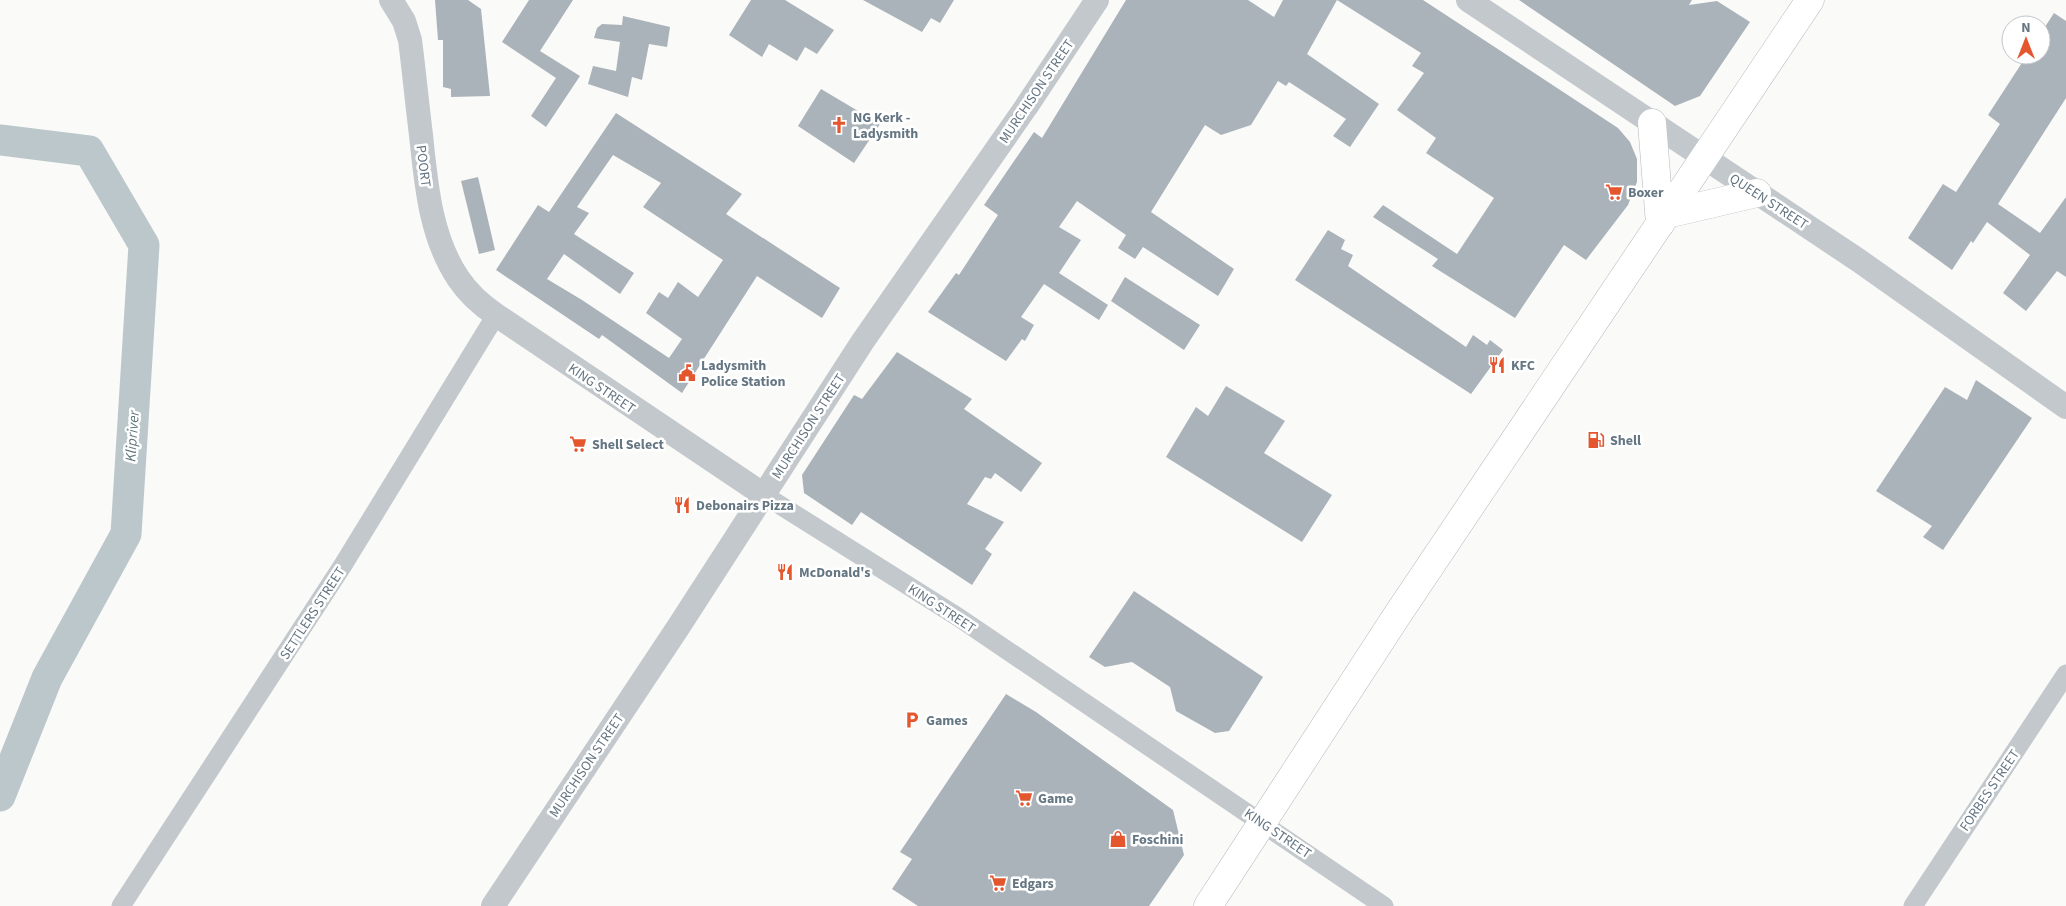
<svg xmlns="http://www.w3.org/2000/svg" width="2066" height="906" viewBox="0 0 2066 906" font-family="'Source Sans 3',sans-serif">
<rect width="100%" height="100%" fill="#fafaf8"/>
<g fill="none" stroke-linecap="round" stroke-linejoin="round">
<!-- river -->
<path stroke="#bbc7cb" stroke-width="31" d="M 0,140 L 89,151 L 144,245 L 126,534 L 47,678 L 0,796"/>
</g>
<!-- building -->
<g fill="#aab3b9" fill-rule="evenodd">
<path d="M 435,0 L 468,0 L 481,9 L 490,96 L 451,97 L 451,89 L 443,87 L 443,40 L 438,40 Z"/>
<path d="M 529,0 L 573,0 L 540,51 L 580,76 L 546,127 L 531,116 L 556,78 L 502,42 Z"/>
<path d="M 751,0 L 785,0 L 834,30 L 817,54 L 805,47 L 797,61 L 769,44 L 762,57 L 729,35 Z"/>
<path d="M 863,0 L 954,0 L 940,23 L 931,18 L 922,32 Z"/>
<path d="M 1126,0 L 1248,0 L 1274,17 L 1283,0 L 1423,0 L 1618,128 L 1630,142 L 1637,159 L 1637,182 L 1628,205 L 1586,260 L 1564,245 L 1515,318 L 1432,266 L 1438,259 L 1373,217 L 1383,205 L 1457,254 L 1494,198 L 1426,153 L 1436,138 L 1397,110 L 1424,73 L 1412,66 L 1421,53 L 1337,0 L 1307,54 L 1379,104 L 1350,147 L 1333,136 L 1346,119 L 1289,82 L 1286,86 L 1278,81 L 1251,125 L 1221,135 L 1205,125 L 1151,212 L 1234,269 L 1218,296 L 1143,247 L 1135,259 L 1118,248 L 1126,235 L 1077,201 L 1059,227 L 1081,240 L 1059,273 L 1108,305 L 1099,320 L 1044,284 L 1021,317 L 1034,325 L 1025,341 L 1022,339 L 1006,361 L 928,312 L 956,273 L 959,275 L 998,215 L 984,205 L 1034,132 L 1042,138 Z"/>
<path d="M 1519,0 L 1692,0 L 1689,5 L 1717,1 L 1750,22 L 1700,96 L 1675,106 Z"/>
<path d="M 2054,13 L 2066,21 L 2066,98 L 1998,204 L 2040,233 L 2066,197 L 2066,277 L 2057,271 L 2026,311 L 2003,293 L 2030,255 L 1987,222 L 1973,243 L 1971,241 L 1952,270 L 1908,238 L 1943,184 L 1956,192 L 2000,124 L 1988,115 L 2027,55 L 2041,55 L 2041,33 Z"/>
<path d="M 623,16 L 670,27 L 667,47 L 649,44 L 642,80 L 632,77 L 628,97 L 588,84 L 593,66 L 616,71 L 620,42 L 594,38 L 597,28 L 602,24 L 622,25 Z"/>
<path d="M 821,89 L 880,124 L 854,163 L 798,126 Z"/>
<path d="M 616,113 L 742,194 L 726,214 L 840,288 L 822,318 L 757,276 L 682,393 L 602,335 L 599,339 L 496,270 L 538,205 L 549,212 ZM 613,155 L 661,183 L 643,207 L 723,260 L 698,297 L 678,282 L 668,298 L 659,292 L 646,313 L 682,339 L 669,358 L 582,300 L 547,279 L 564,254 L 620,294 L 634,273 L 574,234 L 589,213 L 577,207 Z"/>
<path d="M 478,177 L 495,250 L 479,254 L 461,181 Z"/>
<path d="M 1328,230 L 1345,240 L 1341,249 L 1353,255 L 1348,266 L 1466,347 L 1473,335 L 1487,345 L 1490,340 L 1503,350 L 1471,394 L 1295,280 Z"/>
<path d="M 1125,277 L 1200,325 L 1184,350 L 1111,301 Z"/>
<path d="M 897,352 L 972,399 L 964,409 L 1042,463 L 1021,492 L 995,473 L 991,479 L 985,477 L 967,504 L 1004,522 L 985,549 L 992,554 L 972,585 L 861,512 L 852,525 L 804,493 L 802,475 L 854,395 L 862,399 Z"/>
<path d="M 1976,380 L 2032,418 L 1943,550 L 1923,537 L 1932,526 L 1876,491 L 1945,387 L 1967,400 Z"/>
<path d="M 1226,386 L 1285,421 L 1264,453 L 1332,495 L 1302,542 L 1166,457 L 1196,407 L 1208,416 Z"/>
<path d="M 1134,591 L 1263,677 L 1229,731 L 1215,733 L 1176,711 L 1170,687 L 1132,662 L 1105,667 L 1089,657 Z"/>
<path d="M 1006,694 L 1036,712 L 1173,810 L 1184,855 L 1149,906 L 918,906 L 892,889 L 912,859 L 900,852 Z"/>
</g>
<g fill="none" stroke-linecap="round" stroke-linejoin="round">
<!-- trunk casing -->
<g stroke="#b4b9bd" stroke-width="29">
<g id="trunk">
<path d="M 1652,123 L 1660,224"/>
<path d="M 1667,214 L 1757,193"/>
<path d="M 1208,906 L 1396,617 L 1810,0"/>
</g>
</g>
<!-- minor -->
<g stroke="#c3c8cc" stroke-width="19">
<path d="M 764,495 L 958,617 L 1384,906"/>
<path d="M 121,906 L 343,565 L 496,315"/>
<path d="M 1913,906 L 2066,674"/>
</g>
<!-- tertiary -->
<g stroke="#c3c8cc" stroke-width="24">
<path d="M 391,0 L 404,21 L 410,40 C 414,71 417,103 421,135 C 426,183 430,236 458,278 C 468,293 481,305 496,315 L 764,495"/>
<path d="M 1468,0 L 1858,260 L 2066,407"/>
<path d="M 493,906 L 679,626 L 863,341 L 1026,107 L 1097,0"/>
</g>
<!-- trunk -->
<use href="#trunk" stroke="#fff" stroke-width="28"/>
</g>
<!-- icons -->
<defs>
<g id="church-bare" transform="scale(1.35)"><path d="M-1.2-6h2.4v3.5h3.3v2.4h-3.3V6h-2.4V-.1h-3.3v-2.4h3.3Z" fill="#e4572e" stroke="#fff" stroke-width="2.5" paint-order="stroke"/></g>
<g id="supermarket-bare" transform="scale(1.35)"><path d="M-6-5.5h2.5l.6 2H6L4.5 2H-2.5L-4.4-4H-6ZM-1.5 3.2a1.3 1.3 0 1 0 .1 0ZM3 3.2a1.3 1.3 0 1 0 .1 0Z" fill="#e4572e" stroke="#fff" stroke-width="2.5" paint-order="stroke"/></g>
<g id="restaurant-bare" transform="scale(1.35)"><path d="M-5-6h1v4h1v-4h1v4h1v-4h1v5L-1.5 .5V6h-2V.5L-5-1ZM5-6V6H3V1.5H1.5Q1.5-4 5-6Z" fill="#e4572e" stroke="#fff" stroke-width="2.5" paint-order="stroke"/></g>
<g id="civic-bare" transform="scale(1.35)"><path d="M-.6-6.5H3V-4.5H.6V-3L4-1V1h2V6H-6V1h2V-1L-.6-3ZM-1.2 2.5V6h2.4V2.5Z" fill="#e4572e" stroke="#fff" stroke-width="2.5" paint-order="stroke"/></g>
<g id="fuel-bare" transform="scale(1.35)"><path d="M-5.5-6h7V0h2V4h1.3V-2.5L3-4.5l.8-.8L6-3V5H2.5V1h-1V6h-7ZM-4.2-4.7v3.2H.2V-4.7Z" fill="#e4572e" stroke="#fff" stroke-width="2.5" paint-order="stroke"/></g>
<g id="parking-bare" transform="scale(1.35)"><path d="M-3.5-5.5H1a3.5 3.5 0 0 1 0 7H-1V5.5H-3.5ZM-1-3.4V-.6H.8a1.4 1.4 0 0 0 0-2.8Z" fill="#e4572e" stroke="#fff" stroke-width="2.5" paint-order="stroke"/></g>
<g id="shop-bare" transform="scale(1.35)"><path d="M-5-2.5h2.3a2.7 3.5 0 0 1 5.4 0H5L5.5 6h-11ZM-1.5-2.5h3a1.5 2.3 0 0 0-3 0Z" fill="#e4572e" stroke="#fff" stroke-width="2.5" paint-order="stroke"/></g>
</defs>
<g fill-rule="evenodd">
<use href="#church-bare" x="839" y="125"/>
<use href="#supermarket-bare" x="1614" y="192"/>
<use href="#restaurant-bare" x="1497" y="365"/>
<use href="#civic-bare" x="687" y="373"/>
<use href="#fuel-bare" x="1596" y="440"/>
<use href="#supermarket-bare" x="578" y="444"/>
<use href="#restaurant-bare" x="682" y="505"/>
<use href="#restaurant-bare" x="785" y="572"/>
<use href="#parking-bare" x="912" y="720"/>
<use href="#supermarket-bare" x="1024" y="798"/>
<use href="#shop-bare" x="1118" y="839"/>
<use href="#supermarket-bare" x="998" y="883"/>
</g>
<g text-anchor="middle" stroke-width="5" stroke-linejoin="round" paint-order="stroke">
<!-- street labels -->
<g font-size="14" fill="#657683" stroke="#fff">
<text transform="translate(1036 91) rotate(-56)" y="5">MURCHISON STREET</text>
<text transform="translate(424 166) rotate(83)" y="5">POORT</text>
<text transform="translate(1769 201) rotate(33)" y="5">QUEEN STREET</text>
<text transform="translate(602 388) rotate(34)" y="5">KING STREET</text>
<text transform="translate(808 426) rotate(-57)" y="5">MURCHISON STREET</text>
<text transform="translate(942 608) rotate(33)" y="5">KING STREET</text>
<text transform="translate(312 613) rotate(-57)" y="5">SETTLERS STREET</text>
<text transform="translate(586 765) rotate(-56)" y="5">MURCHISON STREET</text>
<text transform="translate(1989 790) rotate(-56)" y="5">FORBES STREET</text>
<text transform="translate(1278 833) rotate(34)" y="5">KING STREET</text>
</g>
<!-- poi labels -->
<g font-size="14" font-weight="bold" fill="#657683" stroke="#fff" text-anchor="start">
<text x="853" y="122">NG Kerk -<tspan x="853" dy="16">Ladysmith</tspan></text>
<text x="1628" y="197">Boxer</text>
<text x="701" y="370">Ladysmith<tspan x="701" dy="16">Police Station</tspan></text>
<text x="1511" y="370">KFC</text>
<text x="1610" y="445">Shell</text>
<text x="592" y="449">Shell Select</text>
<text x="696" y="510">Debonairs Pizza</text>
<text x="799" y="577">McDonald's</text>
<text x="926" y="725">Games</text>
<text x="1038" y="803">Game</text>
<text x="1132" y="844">Foschini</text>
<text x="1012" y="888">Edgars</text>
</g>
<!-- water labels -->
<g font-size="15" font-style="italic" fill="#60757c" stroke="#fff">
<text transform="translate(132 436) rotate(-86)" y="5">Klipriver</text>
</g>
</g>
<!-- north arrow -->
<g transform="translate(2026 40)"><circle r="24" fill="#ffffff" stroke="#c1c8cd"/>
<path d="M0-4L9 19L0 12L-9 19Z" fill="#e4572e"/>
<text y="-8" font-size="14" font-weight="bold" text-anchor="middle" fill="#657683">N</text>
</g>
</svg>
